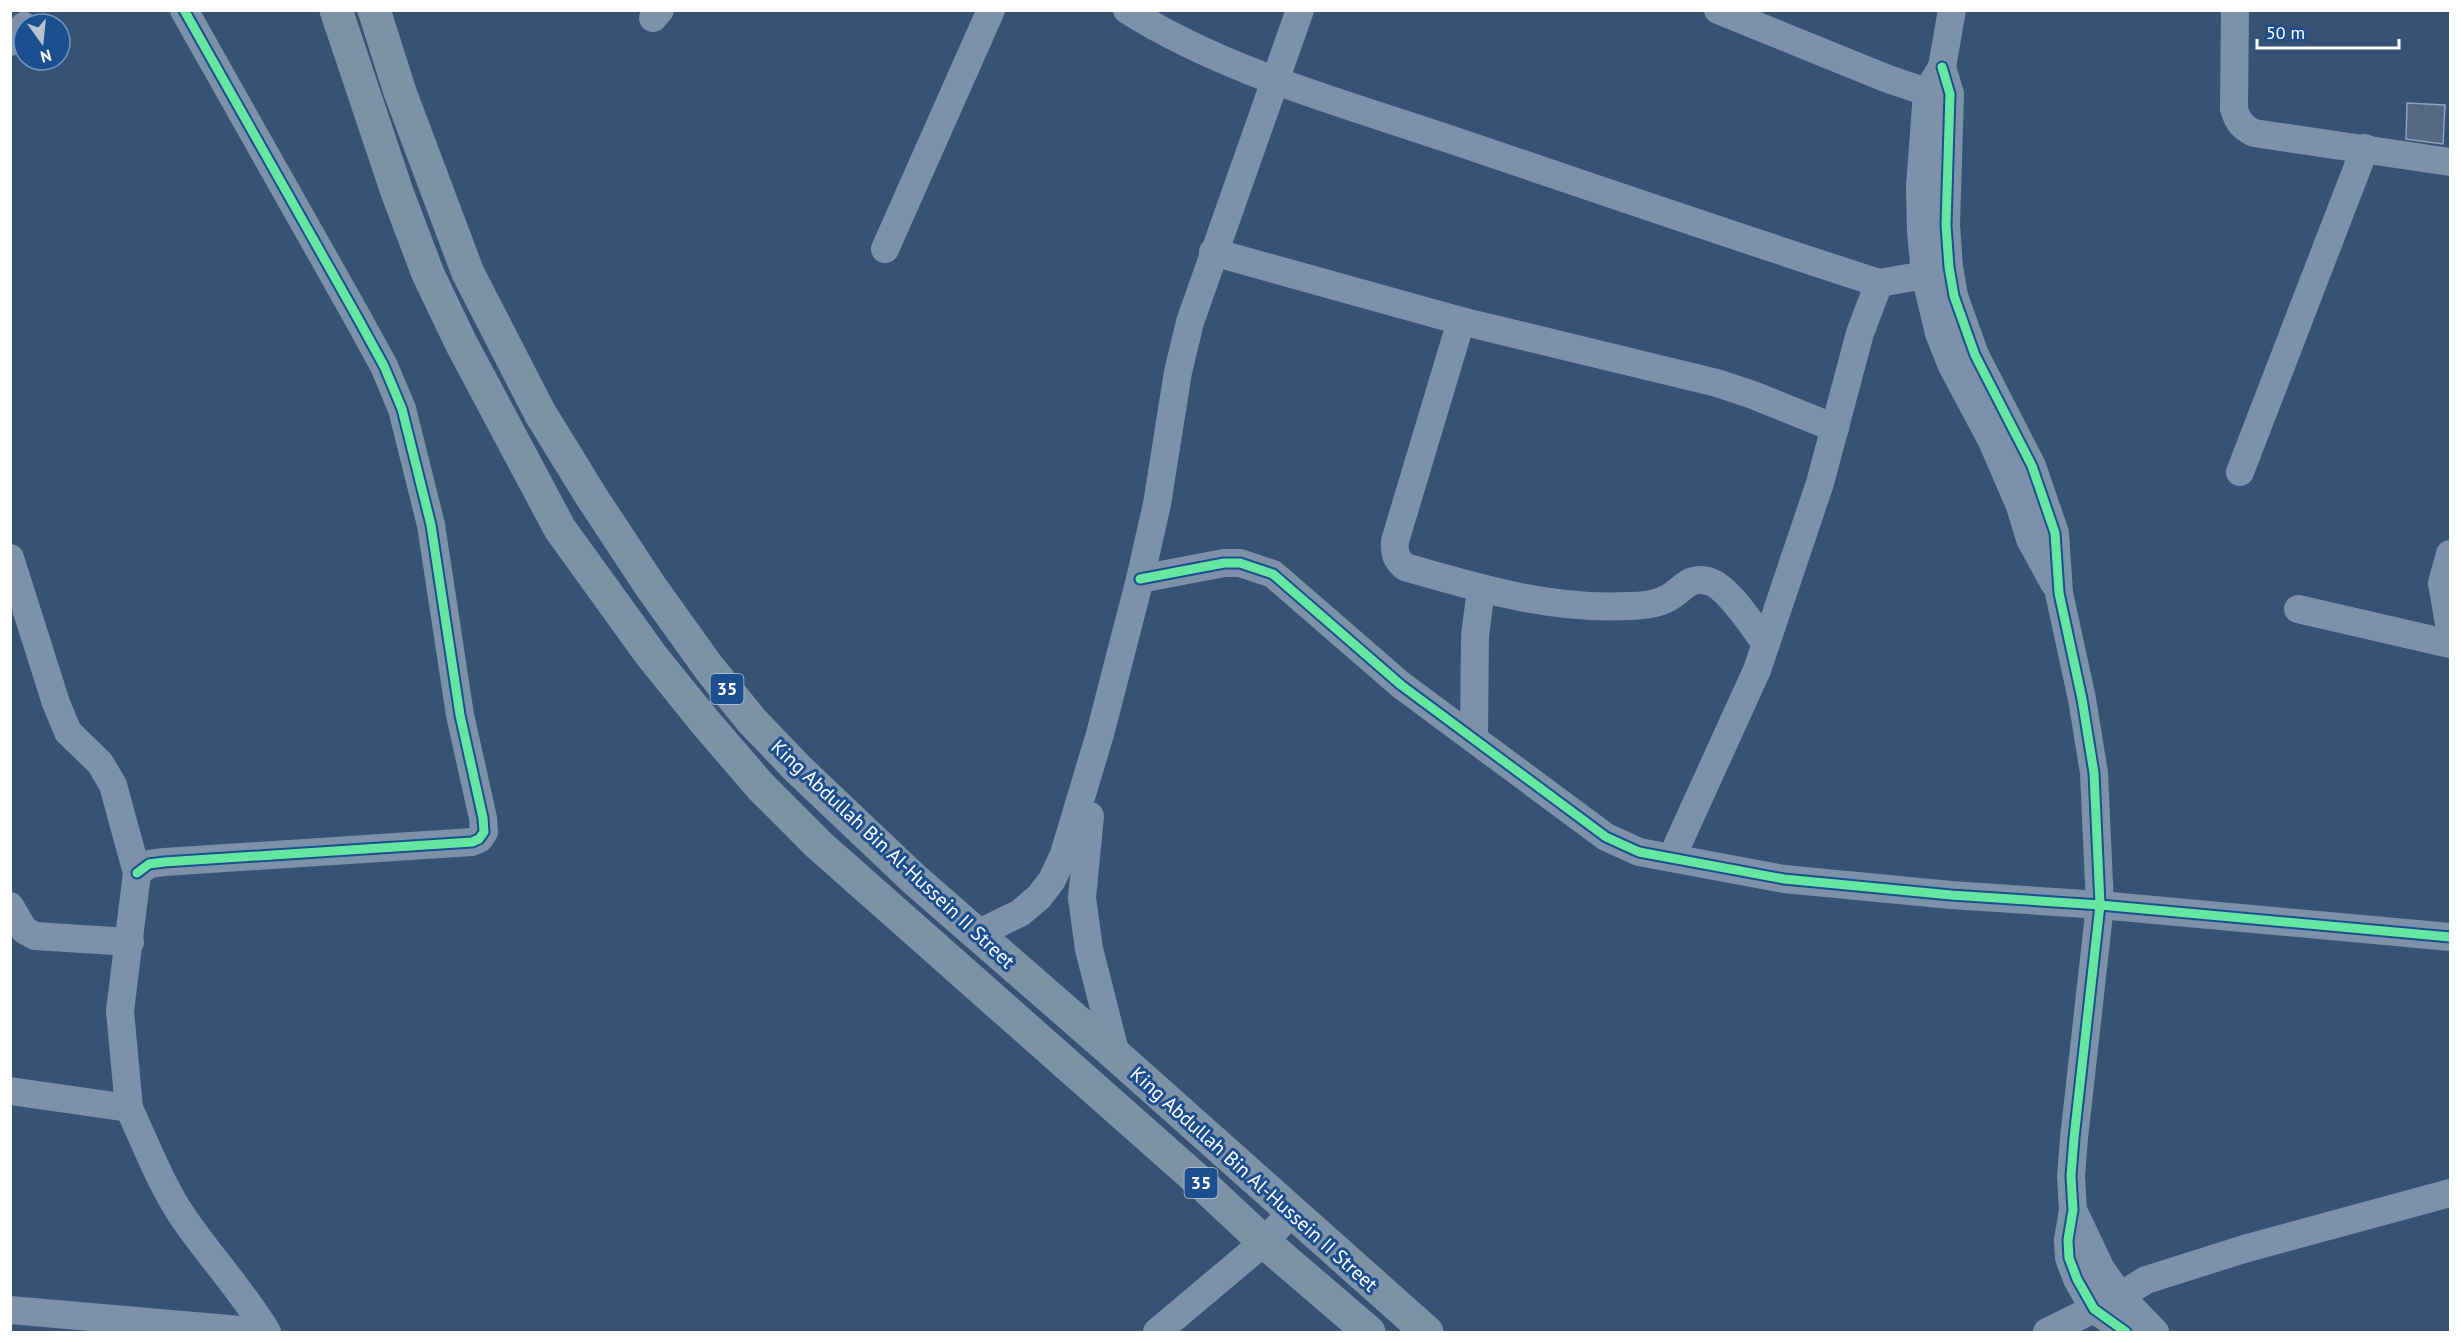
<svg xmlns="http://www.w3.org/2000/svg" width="2461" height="1343" viewBox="0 0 2461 1343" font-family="'PT Sans',sans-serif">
<rect width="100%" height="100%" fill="#365274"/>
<!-- building -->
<path fill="#526984" stroke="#92a2b6" stroke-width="1.5" d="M 2407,103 L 2445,105 L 2443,144 L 2406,139 Z"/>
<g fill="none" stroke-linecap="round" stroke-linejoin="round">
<!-- minor -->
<g stroke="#7d92a8" stroke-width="28">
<path d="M 1127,10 C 1225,72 1343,103 1452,140 C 1594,188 1736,237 1879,283"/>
<path d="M 1718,10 L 1888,79 L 1927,92 L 1945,93"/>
<path d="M 1952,10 L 1942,67 L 1927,92 L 1920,187 L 1921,231 L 1925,275 L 1939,333 L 1952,366 L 1992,441 L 2020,506 L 2030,539 L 2054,583"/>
<path d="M 2235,10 L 2234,109 C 2238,122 2242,127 2254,133 L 2450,162"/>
<path d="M 653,18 L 660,10"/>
<path d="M 10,42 L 24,26"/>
<path d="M 1942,67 L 1950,94 L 1946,225 L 1949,267 L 1954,296 L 1975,355 L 2032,466 L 2055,533 L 2059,593 L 2082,699 L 2094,773 L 2100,905 L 2074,1138 L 2071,1176 L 2073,1210 L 2068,1240 L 2069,1258 L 2077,1279 L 2094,1309 L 2126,1332"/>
<path d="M 885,249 L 991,10"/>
<path d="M 1213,252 L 1461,321 L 1717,383 L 1753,395 L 1835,428"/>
<path d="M 1461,321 L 1395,541 C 1394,553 1396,559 1405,567 C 1478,588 1551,610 1628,606 C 1641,606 1657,604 1668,598 C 1683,590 1688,576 1708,581 C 1728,586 1753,627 1766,644"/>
<path d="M 2240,472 L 2365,148"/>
<path d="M 2450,554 L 2442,583 L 2450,630"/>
<path d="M 10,558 L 56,703 L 68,732 L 100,763 L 113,785 L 137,873 L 120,1011 L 129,1108"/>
<path d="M 1140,579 L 1224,563 L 1240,563 L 1273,574 L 1401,685 L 1606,837 L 1639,852 L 1784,879 L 1951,895 L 2100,905 L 2450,937"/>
<path d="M 2298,609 L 2450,644"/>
<path d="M 1474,739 L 1475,636 L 1481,589"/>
<path d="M 1090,816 L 1082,898 L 1089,949 L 1116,1055"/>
<path d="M 1672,857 L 1757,670 L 1820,483 L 1860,333 L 1879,283 L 1925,275"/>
<path d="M 137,873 L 149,864 L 164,862 L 472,842 L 479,839 L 484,832 L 483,818 L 460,715 L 431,525 L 402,409 L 384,366 L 356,315 L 184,10"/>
<path d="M 10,906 L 24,930 L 35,936 L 130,942"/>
<path d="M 977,934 L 1020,913 L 1039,897 L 1052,880 L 1064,854 L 1100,734 L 1140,579 L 1157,504 L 1178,372 L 1190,322 L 1300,10"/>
<path d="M 10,1091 L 129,1108 C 146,1145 162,1187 185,1220 C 212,1259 243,1292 267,1332"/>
<path d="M 2073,1210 L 2101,1269 L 2120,1296 L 2155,1332"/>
<path d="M 10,1310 L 264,1332"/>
<path d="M 1157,1332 L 1264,1242 L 1291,1213"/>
<path d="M 2047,1332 L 2120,1296 L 2146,1280 L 2244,1249 L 2450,1193"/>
</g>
<!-- highway -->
<g stroke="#7e92a7" stroke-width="33">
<path d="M 336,10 L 397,192 L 428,274 L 461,343 L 560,529 L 651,655 L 705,722 L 761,787 L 819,845 L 1201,1183 L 1264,1242 L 1369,1332"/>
<path d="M 374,10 L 400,92 L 468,273 L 540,413 L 591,496 L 651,587 L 709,668 L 752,721 L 798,769 L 914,879 L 1116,1055 L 1427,1332"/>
</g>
<!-- cycleway casing -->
<g stroke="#1b4f8f" stroke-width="13">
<g id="cycleway">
<path d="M 1942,67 L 1950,94 L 1946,225 L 1949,267 L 1954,296 L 1975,355 L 2032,466 L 2055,533 L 2059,593 L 2082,699 L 2094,773 L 2100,905 L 2074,1138 L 2071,1176 L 2073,1210 L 2068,1240 L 2069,1258 L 2077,1279 L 2094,1309 L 2126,1332"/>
<path d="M 1140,579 L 1224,563 L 1240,563 L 1273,574 L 1401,685 L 1606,837 L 1639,852 L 1784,879 L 1951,895 L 2100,905 L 2450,937"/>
<path d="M 137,873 L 149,864 L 164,862 L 472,842 L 479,839 L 484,832 L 483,818 L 460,715 L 431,525 L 402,409 L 384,366 L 356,315 L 184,10"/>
</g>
</g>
<!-- cycleway -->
<use href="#cycleway" stroke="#66e7a1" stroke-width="9"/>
</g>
<g text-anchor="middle" stroke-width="6" stroke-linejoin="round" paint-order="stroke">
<!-- shield labels -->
<g fill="#1b4f8f" stroke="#bbcadd" stroke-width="1.5">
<rect x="710.5" y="674" width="33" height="30" rx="4.5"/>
<rect x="1184.5" y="1168" width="33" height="30" rx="4.5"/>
</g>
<g font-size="18" font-weight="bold" fill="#fff">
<text x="727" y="695">35</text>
<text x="1201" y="1189">35</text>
</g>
<!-- street labels -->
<g font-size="20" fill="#fff" stroke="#1b4f8f">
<text transform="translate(893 854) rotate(43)" y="7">King Abdullah Bin Al-Hussein II Street</text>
<text transform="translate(1254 1179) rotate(42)" y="7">King Abdullah Bin Al-Hussein II Street</text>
</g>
</g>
<!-- border -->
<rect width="2461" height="1343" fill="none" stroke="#ffffff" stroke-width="24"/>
<!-- north arrow -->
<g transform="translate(42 42) rotate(165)"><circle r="28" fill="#1b4f8f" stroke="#7695bc" stroke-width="1.5"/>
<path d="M0-4.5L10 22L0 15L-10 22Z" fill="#b9c2ce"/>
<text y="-9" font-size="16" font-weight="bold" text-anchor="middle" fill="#ffffff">N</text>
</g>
<!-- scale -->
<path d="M2257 39v9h142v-9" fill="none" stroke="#ffffff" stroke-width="3"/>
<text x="2266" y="39" font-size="18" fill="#ffffff" stroke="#1b4f8f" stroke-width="4.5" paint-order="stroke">50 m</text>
</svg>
